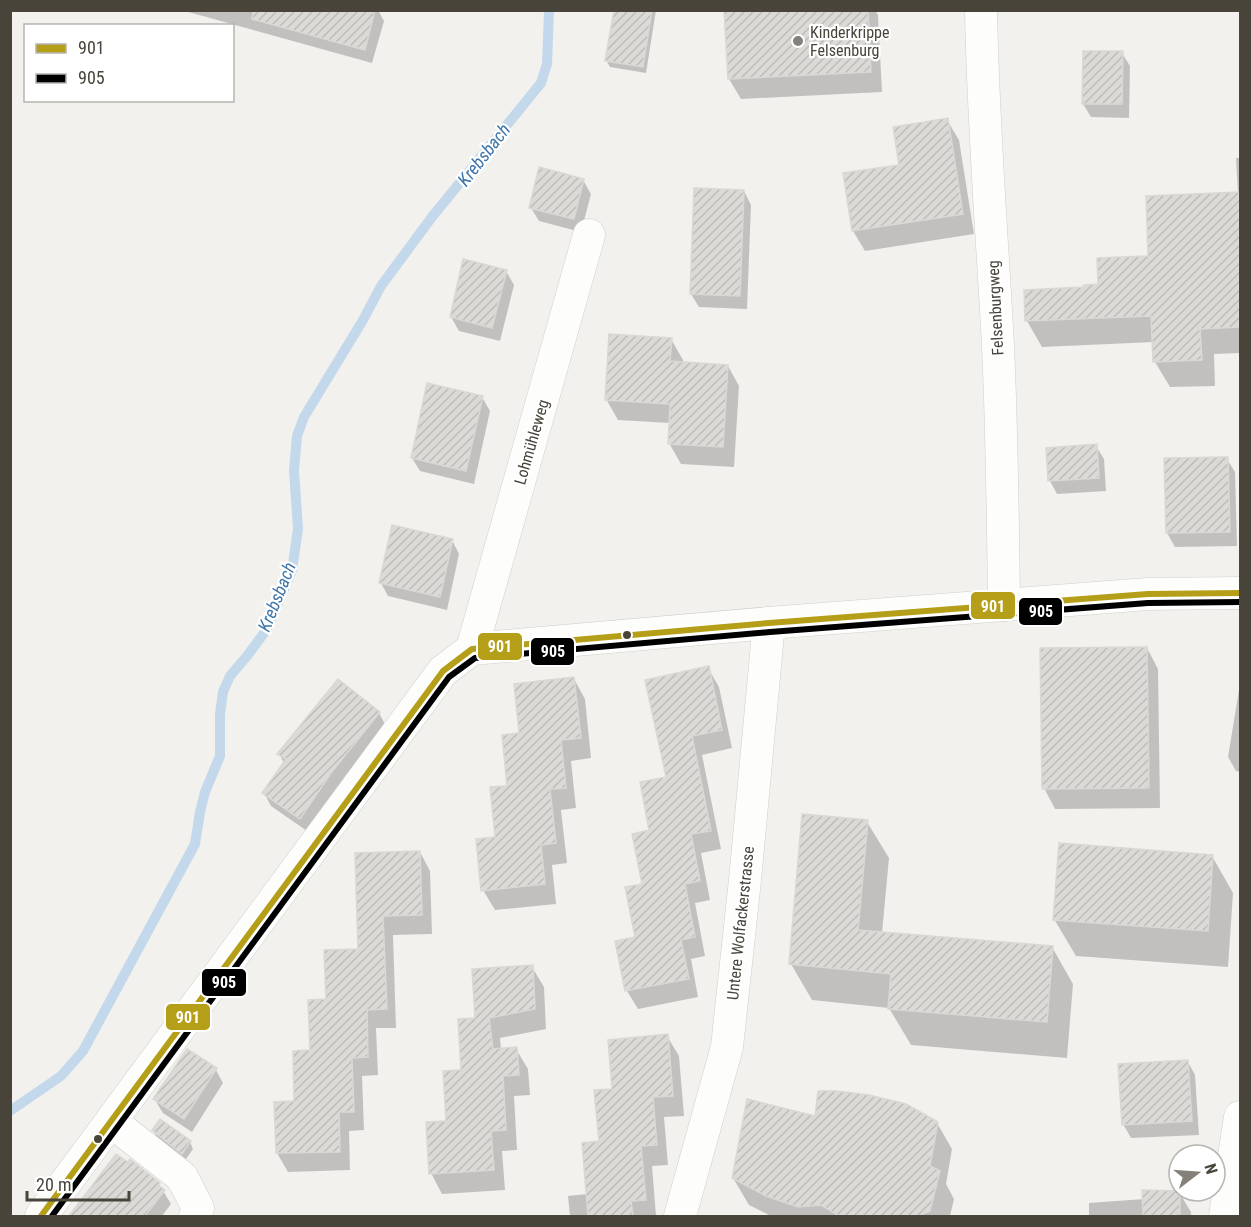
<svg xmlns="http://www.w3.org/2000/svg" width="1251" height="1227" viewBox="0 0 1251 1227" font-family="'Roboto Condensed',sans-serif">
<defs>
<pattern id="building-hatch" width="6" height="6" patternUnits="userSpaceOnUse" patternTransform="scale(1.5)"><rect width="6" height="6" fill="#dcdad7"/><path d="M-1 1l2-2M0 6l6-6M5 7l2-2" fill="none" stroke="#bebcb9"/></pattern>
</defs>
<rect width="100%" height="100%" fill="#f2f1ee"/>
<!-- shadow -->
<g fill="#0003">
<path d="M 181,10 L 378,10 L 384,21 L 372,63 Z"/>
<path d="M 615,10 L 656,10 L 646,73 L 610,67 L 606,60 Z"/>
<path d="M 725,10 L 875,10 L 878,15 L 882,92 L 741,99 L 729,79 Z"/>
<path d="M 1122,53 L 1130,66 L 1129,118 L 1091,117 L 1083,104 Z"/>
<path d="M 947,120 L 959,140 L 974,234 L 865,251 L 853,231 L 901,166 Z"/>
<path d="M 1236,158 L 1240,158 L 1240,353 L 1214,354 L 1215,386 L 1170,387 L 1155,362 L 1154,342 L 1042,347 L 1027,321 L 1026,292 L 1085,289 L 1099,286 L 1150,258 L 1238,194 Z"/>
<path d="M 583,180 L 591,194 L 581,232 L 539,221 L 531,208 Z"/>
<path d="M 744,191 L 751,205 L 747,309 L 699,307 L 691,294 Z"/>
<path d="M 506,271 L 514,285 L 500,341 L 459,331 L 451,317 Z"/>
<path d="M 671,339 L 683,360 L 683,363 L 728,366 L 739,386 L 734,467 L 681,464 L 669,443 L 670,423 L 618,420 L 606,399 Z"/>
<path d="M 482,397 L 490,411 L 474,484 L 420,471 L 412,458 Z"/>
<path d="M 1096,446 L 1104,459 L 1106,491 L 1057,494 L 1050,481 Z"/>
<path d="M 1227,459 L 1235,472 L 1237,546 L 1175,547 L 1167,533 L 1166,460 Z"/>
<path d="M 452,540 L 459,554 L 447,610 L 388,596 L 381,583 Z"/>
<path d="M 1147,648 L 1158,669 L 1160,808 L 1055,809 L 1044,788 Z"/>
<path d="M 708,668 L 719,687 L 732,748 L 702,755 L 721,849 L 701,853 L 710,900 L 695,903 L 705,956 L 691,959 L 698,997 L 638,1009 L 627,991 L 636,938 L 651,832 L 668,778 Z"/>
<path d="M 574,679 L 585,699 L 591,758 L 571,761 L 576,808 L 561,810 L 567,863 L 552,865 L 556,904 L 495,910 L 483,890 L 497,838 L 521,734 Z"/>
<path d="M 1240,684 L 1240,772 L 1236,771 L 1228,757 Z"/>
<path d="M 379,713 L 386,726 L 338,786 L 307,831 L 271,806 L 264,793 L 284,763 L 279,754 Z"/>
<path d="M 867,822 L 889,858 L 882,933 L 1052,947 L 1073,984 L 1067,1058 L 911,1045 L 889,1008 L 812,1000 L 791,964 Z"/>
<path d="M 420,852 L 430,871 L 432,934 L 393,935 L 396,1028 L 376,1028 L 378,1075 L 362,1076 L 364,1130 L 349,1131 L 350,1170 L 288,1172 L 277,1153 L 296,1102 L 327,1000 Z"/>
<path d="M 1212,856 L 1233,893 L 1228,967 L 1076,956 L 1054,919 Z"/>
<path d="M 532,967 L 544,987 L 546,1029 L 500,1038 L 501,1050 L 516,1049 L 528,1069 L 530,1095 L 514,1096 L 517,1150 L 502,1151 L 505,1190 L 442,1194 L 431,1173 L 448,1122 L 477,1019 Z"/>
<path d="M 667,1036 L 679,1056 L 684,1116 L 664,1117 L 668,1165 L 652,1166 L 656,1216 L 570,1216 L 568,1196 L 588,1194 L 614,1090 Z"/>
<path d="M 1188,1062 L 1195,1075 L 1199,1135 L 1131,1138 L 1123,1124 Z"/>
<path d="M 216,1070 L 223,1083 L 192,1132 L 163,1113 L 155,1100 Z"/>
<path d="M 816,1118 L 937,1123 L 952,1149 L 946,1184 L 954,1199 L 950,1216 L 771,1216 L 749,1205 L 733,1178 Z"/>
<path d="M 153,1130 L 190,1142 L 193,1149 L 186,1159 L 157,1137 Z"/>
<path d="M 117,1156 L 159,1184 L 171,1204 L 162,1216 L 71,1216 Z"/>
<path d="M 1179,1192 L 1191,1212 L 1191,1216 L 1089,1216 L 1089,1203 L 1144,1199 Z"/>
</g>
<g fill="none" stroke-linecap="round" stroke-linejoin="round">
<!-- stream -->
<path stroke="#c4d8eb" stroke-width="10" d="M 10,1111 L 61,1076 L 83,1051 L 195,844 L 200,812 L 205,792 L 220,756 L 220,714 L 223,692 L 230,676 L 247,656 L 267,629 L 292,570 L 298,529 L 294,470 L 297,436 L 304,417 L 363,320 L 381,286 L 432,217 L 541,83 L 547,64 L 549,10"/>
</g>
<!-- building -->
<g fill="url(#building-hatch)" stroke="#dad8d4" stroke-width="1.5">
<path d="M 253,10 L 375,10 L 365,50 L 252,19 Z"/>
<path d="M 614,10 L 652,10 L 643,67 L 605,61 Z"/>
<path d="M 724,10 L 868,10 L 871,72 L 728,79 Z"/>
<path d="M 1083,51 L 1123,51 L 1122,104 L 1082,104 Z"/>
<path d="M 948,118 L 963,214 L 852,231 L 843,173 L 899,165 L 893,127 Z"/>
<path d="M 539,167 L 584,179 L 574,219 L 529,208 Z"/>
<path d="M 694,188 L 744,190 L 740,296 L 690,294 Z"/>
<path d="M 1240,192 L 1240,327 L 1200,329 L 1202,360 L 1153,362 L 1151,316 L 1025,321 L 1024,290 L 1084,287 L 1084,285 L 1098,284 L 1097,258 L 1148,256 L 1146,196 Z"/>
<path d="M 463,259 L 507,270 L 492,328 L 450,317 Z"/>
<path d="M 609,334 L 672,338 L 670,361 L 728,365 L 723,447 L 668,444 L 670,404 L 605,400 Z"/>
<path d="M 427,383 L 483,396 L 466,471 L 411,458 Z"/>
<path d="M 1097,444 L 1099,478 L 1048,481 L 1046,448 Z"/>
<path d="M 1228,457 L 1230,532 L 1166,533 L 1164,458 Z"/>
<path d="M 392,525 L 453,539 L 440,597 L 379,583 Z"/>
<path d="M 1147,647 L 1149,788 L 1042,789 L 1040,648 Z"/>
<path d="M 709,666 L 722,730 L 692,736 L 711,831 L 691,834 L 700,881 L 685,884 L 695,937 L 681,940 L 689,979 L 625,991 L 615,941 L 635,937 L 625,887 L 642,884 L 632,834 L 649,830 L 640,782 L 666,777 L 645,680 Z"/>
<path d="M 574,677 L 581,738 L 561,740 L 566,788 L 550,789 L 556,843 L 541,845 L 545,884 L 481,891 L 476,839 L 495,837 L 490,787 L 507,786 L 502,735 L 519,733 L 514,684 Z"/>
<path d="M 338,679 L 380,712 L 331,773 L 300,819 L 262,793 L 286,759 L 277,754 Z"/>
<path d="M 802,814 L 868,820 L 858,930 L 1053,946 L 1047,1022 L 888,1009 L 891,974 L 789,964 Z"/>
<path d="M 1059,843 L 1213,855 L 1208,931 L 1053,920 Z"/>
<path d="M 420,851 L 422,915 L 383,916 L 387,1009 L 367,1010 L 368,1057 L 352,1058 L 354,1112 L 339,1112 L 340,1152 L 276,1153 L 274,1102 L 294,1101 L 293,1051 L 310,1050 L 308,1000 L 326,999 L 324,950 L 358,949 L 355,853 Z"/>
<path d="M 533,965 L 535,1009 L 489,1018 L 493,1049 L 517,1047 L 519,1075 L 503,1076 L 506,1130 L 491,1131 L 494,1170 L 429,1174 L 426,1122 L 446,1121 L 443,1071 L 461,1070 L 458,1019 L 475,1018 L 472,969 Z"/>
<path d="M 668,1034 L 673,1096 L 653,1097 L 657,1145 L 641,1146 L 646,1200 L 631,1201 L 633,1216 L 588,1216 L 582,1143 L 599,1141 L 594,1090 L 612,1089 L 608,1040 Z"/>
<path d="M 187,1049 L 217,1068 L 184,1119 L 153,1099 Z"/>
<path d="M 1188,1060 L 1192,1121 L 1122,1125 L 1118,1064 Z"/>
<path d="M 818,1091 L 837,1091 L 869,1095 L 906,1104 L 938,1122 L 930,1166 L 940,1171 L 930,1211 L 918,1216 L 839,1216 L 821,1205 L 798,1207 L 766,1196 L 732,1178 L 747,1099 L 815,1116 Z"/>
<path d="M 160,1119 L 191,1141 L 182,1154 L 152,1130 Z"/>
<path d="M 116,1154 L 128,1162 L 130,1159 L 160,1183 L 158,1185 L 165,1190 L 145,1216 L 69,1216 Z"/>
<path d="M 1142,1190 L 1180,1191 L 1180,1216 L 1143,1216 Z"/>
</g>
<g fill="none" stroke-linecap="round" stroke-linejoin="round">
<!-- minor casing -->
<g stroke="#d0cfcb" stroke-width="33">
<g id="minor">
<path d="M 981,10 C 983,123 992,234 998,346 C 1002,432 1003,519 1004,605"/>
<path d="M 472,649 L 589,235"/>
<path d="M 112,1122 L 182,1177 L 198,1208 L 195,1216"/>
<path d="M 41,1216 L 443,671 L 472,649 L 769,623 L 1148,594 L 1240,593"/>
<path d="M 680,1216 L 727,1047 L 745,880 L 769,623"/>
<path d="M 1225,1216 L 1240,1117"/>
</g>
</g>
<!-- minor -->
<use href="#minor" stroke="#fdfdfc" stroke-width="32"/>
<!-- bus-1 casing -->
<g stroke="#fff" stroke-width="10">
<path id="bus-1" d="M 41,1216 L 443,671 L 472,649 L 769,623 L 1148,594 L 1240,593"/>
</g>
<!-- bus-2 casing -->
<g stroke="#fff" stroke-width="10">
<path id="bus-2" d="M 52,1216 L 449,677 L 475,658 L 770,632 L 1148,603 L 1240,602"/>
</g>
<!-- bus-1 -->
<use href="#bus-1" stroke="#b69f18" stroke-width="6"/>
<!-- bus-2 -->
<use href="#bus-2" stroke="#000" stroke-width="6"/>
</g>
<!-- markers -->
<circle fill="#848179" stroke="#fff" stroke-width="2" cx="798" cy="41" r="6"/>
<g fill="#48443a" stroke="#fff" stroke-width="2">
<circle cx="627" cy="635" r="5"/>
<circle cx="98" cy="1139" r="5"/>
</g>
<g text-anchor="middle" stroke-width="4.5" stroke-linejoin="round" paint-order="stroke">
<!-- poi labels -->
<g font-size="16" fill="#48443a" stroke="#fff" text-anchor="start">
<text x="810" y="38">Kinderkrippe<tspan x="810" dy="18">Felsenburg</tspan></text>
</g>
<!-- street labels -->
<g font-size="16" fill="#48443a" stroke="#fff">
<text transform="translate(995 308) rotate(-93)" y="6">Felsenburgweg</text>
<text transform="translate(531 442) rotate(-74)" y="6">Lohmühleweg</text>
<text transform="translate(740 923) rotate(-84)" y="6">Untere Wolfackerstrasse</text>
</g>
<!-- water labels -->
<g font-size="18" font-style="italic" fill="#3e75aa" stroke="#fff">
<text transform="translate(484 155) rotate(-52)" y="6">Krebsbach</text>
<text transform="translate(277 597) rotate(-68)" y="6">Krebsbach</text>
</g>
</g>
<g stroke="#fff" stroke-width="2">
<rect x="970" y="591" width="46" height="29" rx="6" fill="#b69f18"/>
<rect x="1018" y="597" width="45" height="29" rx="6" fill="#000"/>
<rect x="477" y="632" width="46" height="29" rx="6" fill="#b69f18"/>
<rect x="530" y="637" width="45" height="29" rx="6" fill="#000"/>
<rect x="201" y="968" width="46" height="29" rx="6" fill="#000"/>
<rect x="165" y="1003" width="46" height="28" rx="6" fill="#b69f18"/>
</g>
<g font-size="16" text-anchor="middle" font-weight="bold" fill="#fff">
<text x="993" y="612">901</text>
<text x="1041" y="617">905</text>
<text x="500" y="652">901</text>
<text x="553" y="657">905</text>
<text x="224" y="988">905</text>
<text x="188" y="1023">901</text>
</g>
<!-- border -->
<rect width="1251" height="1227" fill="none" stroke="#48443a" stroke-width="24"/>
<!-- legend -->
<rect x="24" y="24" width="210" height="78" fill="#ffffff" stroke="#b6b4b0" stroke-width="1.5"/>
<rect x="36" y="44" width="30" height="9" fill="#b69f18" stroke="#b6b4b0" stroke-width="1.5"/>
<text x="78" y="54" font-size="18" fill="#48443a">901</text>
<rect x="36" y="74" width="30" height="9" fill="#000000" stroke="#b6b4b0" stroke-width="1.5"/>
<text x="78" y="84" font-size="18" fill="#48443a">905</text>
<!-- north arrow -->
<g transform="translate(1197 1173) rotate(73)"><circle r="28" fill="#ffffff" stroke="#b6b4b0" stroke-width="1.5"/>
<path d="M0-4.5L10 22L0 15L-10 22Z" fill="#848179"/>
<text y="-9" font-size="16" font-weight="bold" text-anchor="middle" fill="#48443a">N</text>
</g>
<!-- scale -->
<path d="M27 1191v9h102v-9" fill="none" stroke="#48443a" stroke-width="3"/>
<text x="36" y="1191" font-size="18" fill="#48443a" stroke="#ffffff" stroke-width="4.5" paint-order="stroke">20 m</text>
</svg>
